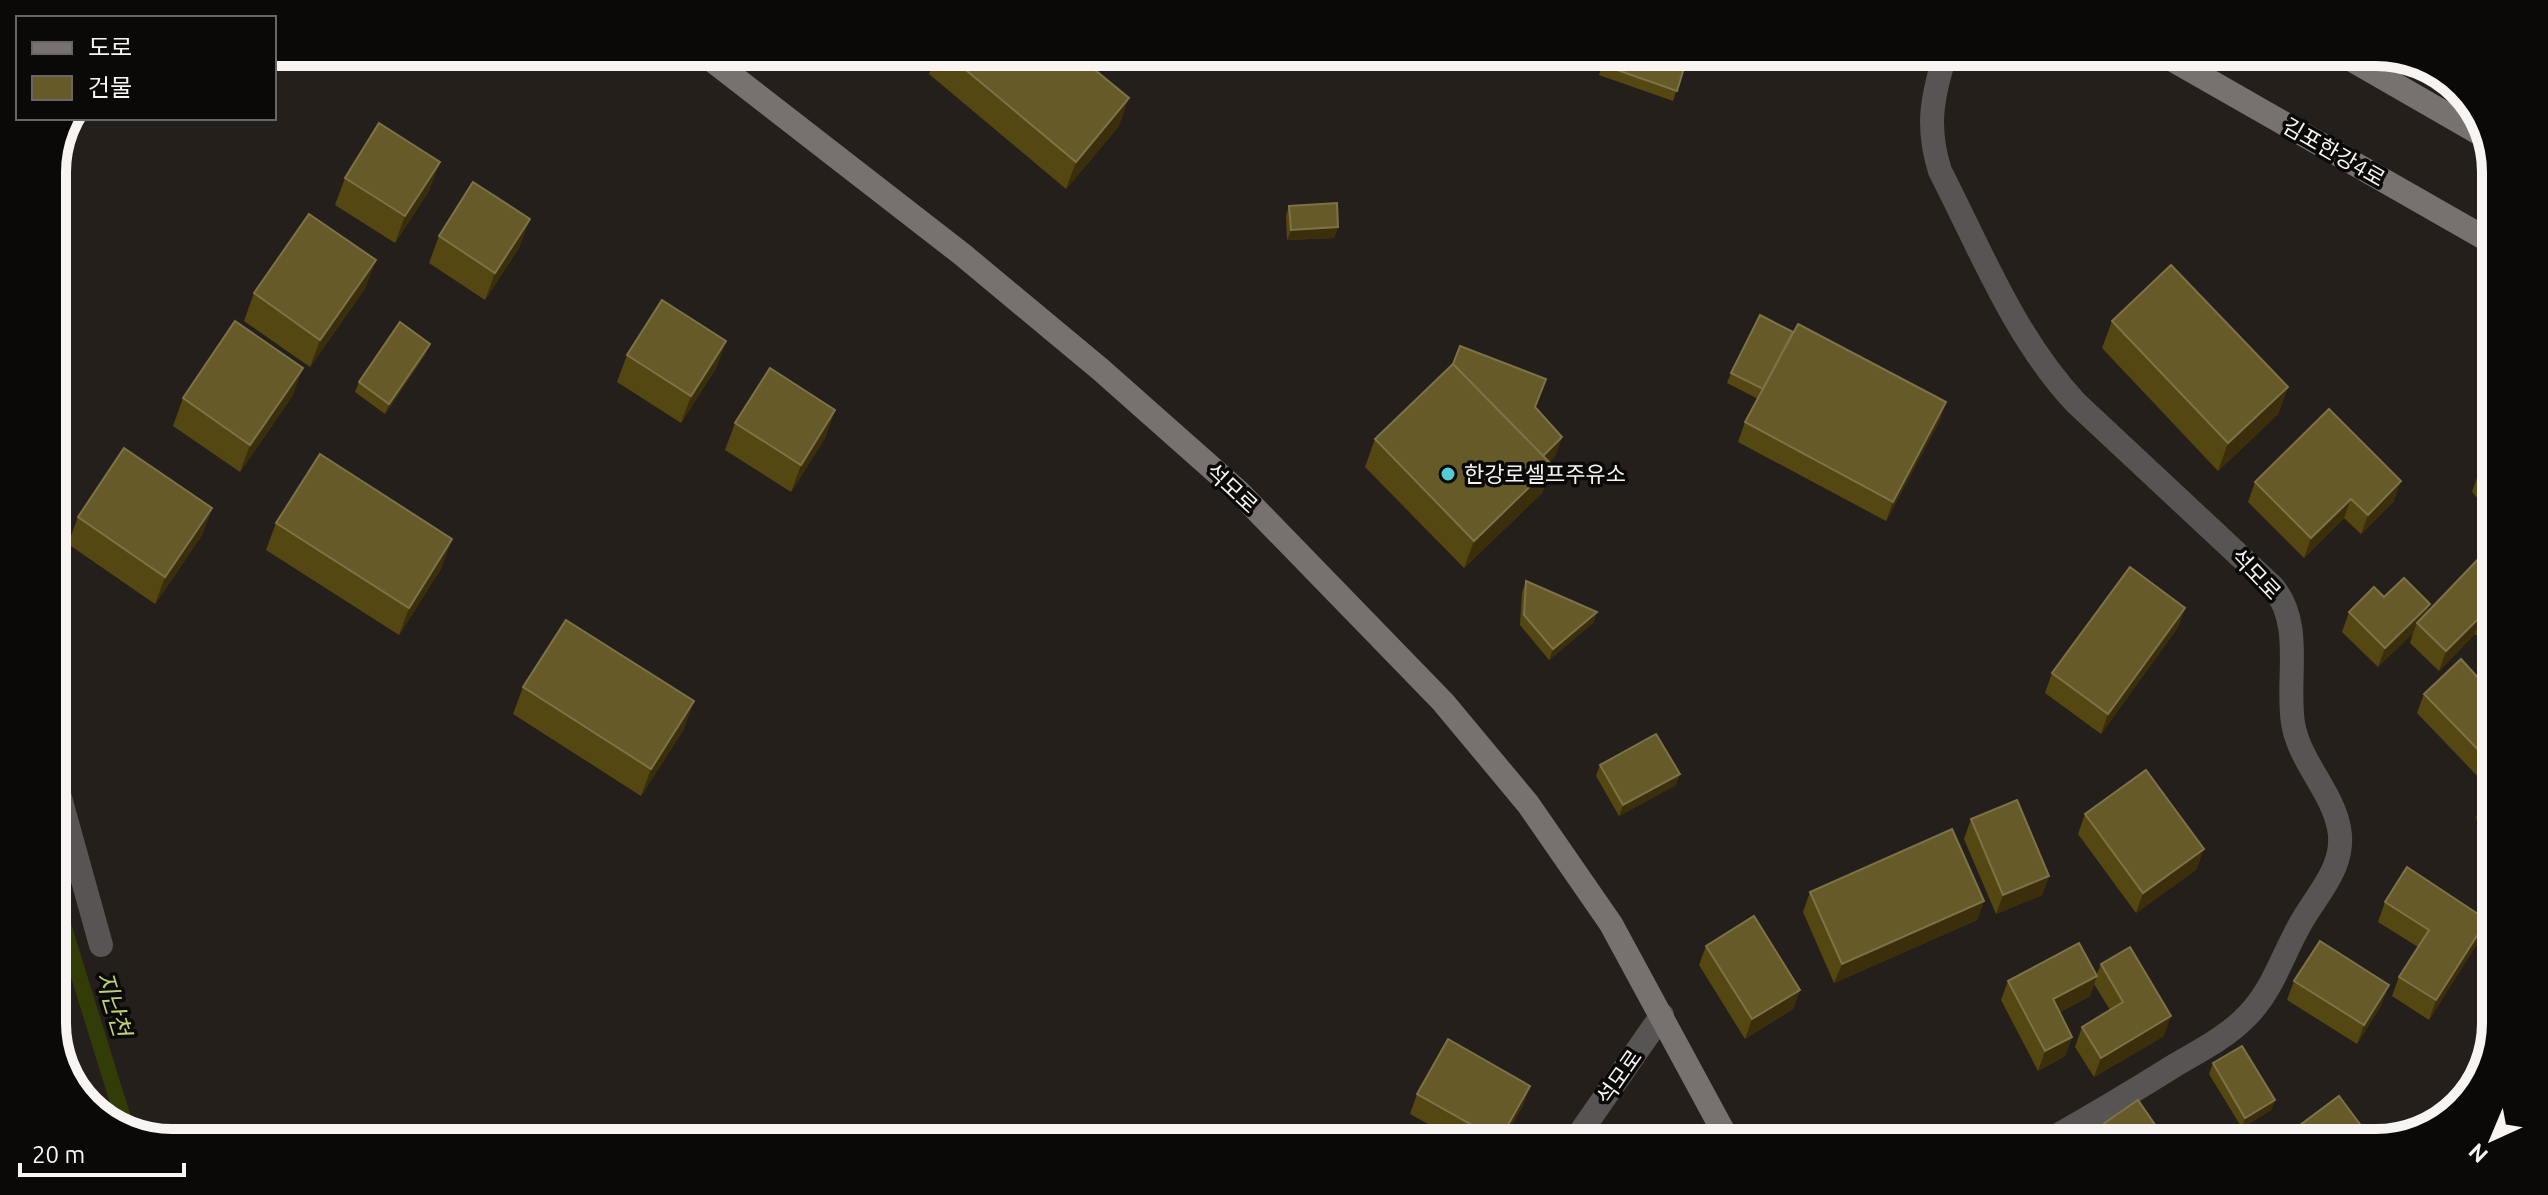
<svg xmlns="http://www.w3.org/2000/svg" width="2548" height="1195" viewBox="0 0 2548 1195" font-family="Ubuntu,'Noto Sans KR',sans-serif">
<rect width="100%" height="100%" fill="#241f1a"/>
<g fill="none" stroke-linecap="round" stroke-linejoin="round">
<!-- stream -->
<path stroke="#323c06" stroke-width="16" d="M 52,889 L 128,1134"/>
<!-- lane -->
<g stroke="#575453" stroke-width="24">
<path d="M 1944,59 C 1931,101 1927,130 1940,171 C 1981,251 2015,338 2076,403 L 2273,587 C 2304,625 2286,678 2293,723 C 2299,761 2332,791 2339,828 C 2346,863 2321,890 2305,916 C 2284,949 2275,988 2247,1016 C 2228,1036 2201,1050 2177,1064 C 2134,1091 2090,1117 2046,1142"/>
<path d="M 52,769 L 101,945"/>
<path d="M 1575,1140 L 1662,1015"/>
</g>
<!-- secondary -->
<g stroke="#77716f" stroke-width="24">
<path d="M 704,54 L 963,255 L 1100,369 L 1240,493 L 1443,702 L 1528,804 L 1611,924 L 1728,1140"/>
<path d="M 2173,60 L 2495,244"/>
<path d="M 2354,61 L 2486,137"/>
</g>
</g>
<!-- wall -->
<g fill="#554711">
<path d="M 936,55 L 1078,56 L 1119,126 L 1066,189 L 929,74 Z"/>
<path d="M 1605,58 L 1687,58 L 1673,101 L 1599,75 Z"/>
<path d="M 345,178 L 430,189 L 395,243 L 335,205 Z"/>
<path d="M 1289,206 L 1338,227 L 1334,238 L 1287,240 L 1286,216 Z"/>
<path d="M 439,236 L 520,246 L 485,300 L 429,263 Z"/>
<path d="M 366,287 L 310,367 L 244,321 L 254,293 Z"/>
<path d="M 2112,321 L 2288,387 L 2278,414 L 2218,471 L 2102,348 Z"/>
<path d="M 1793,332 L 1946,402 L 1939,422 L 1886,521 L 1738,442 L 1745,422 L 1758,399 L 1727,383 L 1731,373 Z"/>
<path d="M 726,341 L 716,368 L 681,423 L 617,382 L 627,355 Z"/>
<path d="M 426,354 L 385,414 L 355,392 L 359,382 Z"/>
<path d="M 1453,364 L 1535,408 L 1562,437 L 1555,456 L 1549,462 L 1552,465 L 1542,493 L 1464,568 L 1365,467 L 1375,439 Z"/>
<path d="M 293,395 L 240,472 L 173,426 L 183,398 Z"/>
<path d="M 835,410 L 825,438 L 791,492 L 725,450 L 735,423 Z"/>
<path d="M 2493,460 L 2492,515 L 2472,492 L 2479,472 Z"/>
<path d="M 2255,482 L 2394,501 L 2361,534 L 2344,518 L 2304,558 L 2248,502 Z"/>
<path d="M 212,508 L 202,535 L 155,604 L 68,544 L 78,517 Z"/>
<path d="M 276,523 L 442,567 L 399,635 L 266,550 Z"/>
<path d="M 2492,561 L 2491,649 L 2475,634 L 2439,671 L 2410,643 L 2413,633 L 2378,667 L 2342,632 L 2349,612 L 2384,597 L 2427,612 Z"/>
<path d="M 1526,581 L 1594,622 L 1549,660 L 1520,625 L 1522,592 Z"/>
<path d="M 2185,608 L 2178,627 L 2101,734 L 2045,693 L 2052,673 Z"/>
<path d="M 523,687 L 684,729 L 641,796 L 513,714 Z"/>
<path d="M 2490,691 L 2490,778 L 2484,783 L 2417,713 L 2424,694 Z"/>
<path d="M 1600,765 L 1676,785 L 1619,816 L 1596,776 Z"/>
<path d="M 2489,794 L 2489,835 L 2476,818 L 2483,799 Z"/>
<path d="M 2085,814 L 2197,869 L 2136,913 L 2078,834 Z"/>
<path d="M 1971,819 L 2049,876 L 2042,895 L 1996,914 L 1964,839 Z"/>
<path d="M 1810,892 L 1984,901 L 1977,920 L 1834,983 L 1803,912 Z"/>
<path d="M 2385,902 L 2487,920 L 2480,939 L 2429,1020 L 2392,996 L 2399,977 L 2418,947 L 2378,922 Z"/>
<path d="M 1706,946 L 1800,990 L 1793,1009 L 1745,1039 L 1699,965 Z"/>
<path d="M 2101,964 L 2164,1036 L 2094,1077 L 2075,1047 L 2082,1027 L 2110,1010 L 2094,984 L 2090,996 L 2060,1012 L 2072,1037 L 2065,1056 L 2038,1071 L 2001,1000 L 2008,981 L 2096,976 Z"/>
<path d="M 2294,981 L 2382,1004 L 2357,1044 L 2287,1000 Z"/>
<path d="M 2213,1063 L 2275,1100 L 2271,1110 L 2242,1128 L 2209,1074 Z"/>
<path d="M 1530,1086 L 1523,1105 L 1504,1139 L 1455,1139 L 1410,1114 L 1417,1094 Z"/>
</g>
<!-- shaded-wall -->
<g fill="#3a2f0a">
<path d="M 1129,98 L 1119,126 L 1066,189 L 1076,162 Z"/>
<path d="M 440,162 L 430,189 L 395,243 L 405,216 Z"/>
<path d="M 530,219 L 520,246 L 485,300 L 495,273 Z"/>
<path d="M 1338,227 L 1334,238 L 1287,240 L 1291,230 Z"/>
<path d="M 376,260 L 366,287 L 310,367 L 320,340 Z"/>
<path d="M 726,341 L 716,368 L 681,423 L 691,396 Z"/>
<path d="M 430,344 L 426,354 L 385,414 L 389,404 Z"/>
<path d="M 303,368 L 293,395 L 240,472 L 250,445 Z"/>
<path d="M 2288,387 L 2278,414 L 2218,471 L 2228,443 Z"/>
<path d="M 1946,402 L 1939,422 L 1886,521 L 1893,502 Z"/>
<path d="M 835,410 L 825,438 L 791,492 L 801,465 Z"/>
<path d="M 1562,437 L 1555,456 L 1531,480 L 1538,461 Z"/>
<path d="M 1552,465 L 1542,493 L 1464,568 L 1474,541 Z"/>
<path d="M 2401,481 L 2394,501 L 2361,534 L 2368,515 Z"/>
<path d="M 2351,499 L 2344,518 L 2304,558 L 2311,538 Z"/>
<path d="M 212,508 L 202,535 L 155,604 L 165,577 Z"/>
<path d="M 452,539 L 442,567 L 399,635 L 409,608 Z"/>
<path d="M 2430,604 L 2423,624 L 2417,623 L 2413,633 L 2378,667 L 2385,648 Z"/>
<path d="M 2185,608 L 2178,627 L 2101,734 L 2108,714 Z"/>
<path d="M 1597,612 L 1594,622 L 1549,660 L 1553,649 Z"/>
<path d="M 2483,614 L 2475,634 L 2439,671 L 2446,651 Z"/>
<path d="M 694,701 L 684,729 L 641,796 L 651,769 Z"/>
<path d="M 2490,769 L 2490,778 L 2484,783 Z"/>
<path d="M 1680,774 L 1676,785 L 1619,816 L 1623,805 Z"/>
<path d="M 2204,849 L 2197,869 L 2136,913 L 2143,893 Z"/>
<path d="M 2049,876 L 2042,895 L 1996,914 L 2003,895 Z"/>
<path d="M 1984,901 L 1977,920 L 1834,983 L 1842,964 Z"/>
<path d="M 2487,920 L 2480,939 L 2429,1020 L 2436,1000 Z"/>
<path d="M 2097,976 L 2090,996 L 2046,1019 L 2053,999 Z"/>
<path d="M 2389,985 L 2382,1004 L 2357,1044 L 2364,1025 Z"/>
<path d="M 1800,990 L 1793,1009 L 1745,1039 L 1752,1019 Z"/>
<path d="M 2171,1016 L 2164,1036 L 2094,1077 L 2101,1058 Z"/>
<path d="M 2072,1037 L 2065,1056 L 2038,1071 L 2045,1051 Z"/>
<path d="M 1530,1086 L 1523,1105 L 1504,1139 L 1500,1139 Z"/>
<path d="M 2275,1100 L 2271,1110 L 2242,1128 L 2245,1118 Z"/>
</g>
<!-- building -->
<g fill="#675a29" stroke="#7d7248" stroke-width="2">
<path d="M 948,55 L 1078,56 L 1129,98 L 1076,162 Z"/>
<path d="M 1605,58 L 1687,58 L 1677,91 L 1603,65 Z"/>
<path d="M 379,123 L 440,162 L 405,216 L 345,178 Z"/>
<path d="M 473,182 L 530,219 L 495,273 L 439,236 Z"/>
<path d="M 1337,203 L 1338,227 L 1291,230 L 1289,206 Z"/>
<path d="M 309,214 L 376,260 L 320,340 L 254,293 Z"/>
<path d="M 2171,265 L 2288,387 L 2228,443 L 2112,321 Z"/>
<path d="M 662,300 L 726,341 L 691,396 L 627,355 Z"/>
<path d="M 1760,315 L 1793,332 L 1763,389 L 1731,373 Z"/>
<path d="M 235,321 L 303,368 L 250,445 L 183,398 Z"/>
<path d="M 400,322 L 430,344 L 389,404 L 359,382 Z"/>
<path d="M 1798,324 L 1946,402 L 1893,502 L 1745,422 Z"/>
<path d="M 1460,346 L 1546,379 L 1535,407 L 1562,437 L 1543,456 L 1453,364 Z"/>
<path d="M 1453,364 L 1552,465 L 1474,541 L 1375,439 Z"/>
<path d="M 770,368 L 835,410 L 801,465 L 735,423 Z"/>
<path d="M 2329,409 L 2401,481 L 2368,515 L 2351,499 L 2311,538 L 2255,482 Z"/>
<path d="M 124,448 L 212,508 L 165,577 L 78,517 Z"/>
<path d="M 320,454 L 452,539 L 409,608 L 276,523 Z"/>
<path d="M 2493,460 L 2493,488 L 2479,472 Z"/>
<path d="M 2484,553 L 2492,561 L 2491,623 L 2483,614 L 2446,651 L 2417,623 Z"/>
<path d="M 2130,567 L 2185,608 L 2108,714 L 2052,673 Z"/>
<path d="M 2404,578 L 2430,604 L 2385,648 L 2349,612 L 2374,587 L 2384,597 Z"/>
<path d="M 1526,581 L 1597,612 L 1553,649 L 1524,615 Z"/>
<path d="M 566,620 L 694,701 L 651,769 L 523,687 Z"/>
<path d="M 2461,659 L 2490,691 L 2490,762 L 2424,694 Z"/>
<path d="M 1656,734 L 1680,774 L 1623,805 L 1600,765 Z"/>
<path d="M 2146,770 L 2204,849 L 2143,893 L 2085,814 Z"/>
<path d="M 2489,794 L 2489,807 L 2483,799 Z"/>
<path d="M 2017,800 L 2049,876 L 2003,895 L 1971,819 Z"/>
<path d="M 1952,829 L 1984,901 L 1842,964 L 1810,892 Z"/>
<path d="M 2407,867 L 2487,920 L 2436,1000 L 2399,977 L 2429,930 L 2385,902 Z"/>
<path d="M 1754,916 L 1800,990 L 1752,1019 L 1706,946 Z"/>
<path d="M 2320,941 L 2389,985 L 2364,1025 L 2294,981 Z"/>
<path d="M 2079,943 L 2097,976 L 2053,999 L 2072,1037 L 2045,1051 L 2008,981 Z"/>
<path d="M 2130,947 L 2171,1016 L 2101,1058 L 2082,1027 L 2123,1002 L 2101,964 Z"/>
<path d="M 1448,1039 L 1530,1086 L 1500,1139 L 1497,1139 L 1417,1094 Z"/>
<path d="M 2242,1046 L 2275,1100 L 2245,1118 L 2213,1063 Z"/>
<path d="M 2339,1096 L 2374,1143 L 2276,1143 Z"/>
<path d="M 2138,1100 L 2167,1142 L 2077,1142 Z"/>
</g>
<!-- markers -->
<circle fill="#52ccd6" stroke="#0b0907" stroke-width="3" cx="1448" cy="474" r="8"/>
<g text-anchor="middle" stroke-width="7" stroke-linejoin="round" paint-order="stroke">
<!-- street labels -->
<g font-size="22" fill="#f7f4f1" stroke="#0b0907">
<text transform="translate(2334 152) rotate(30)" y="8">김포한강4로</text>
<text transform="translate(1232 488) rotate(43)" y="8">석모로</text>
<text transform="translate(2256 574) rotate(46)" y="8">석모로</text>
<text transform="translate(1619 1077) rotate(-55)" y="8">석모로</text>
</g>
<!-- poi labels -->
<g font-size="22" fill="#f7f4f1" stroke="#0b0907" text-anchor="start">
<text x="1464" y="482">한강로셀프주유소</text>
</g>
<!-- water labels -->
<g font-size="24" font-style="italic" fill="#bcd274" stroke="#0b0907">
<text transform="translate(113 1004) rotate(73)" y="8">지난천</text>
</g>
</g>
<!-- crop -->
<path d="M0 0H2548V1195H0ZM172 66H2376A106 106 0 0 1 2482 172V1023A106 106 0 0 1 2376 1129H172A106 106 0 0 1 66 1023V172A106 106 0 0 1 172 66Z" fill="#0b0907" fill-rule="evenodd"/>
<path fill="none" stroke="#f7f4f1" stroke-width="10" d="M172 66H2376A106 106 0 0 1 2482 172V1023A106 106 0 0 1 2376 1129H172A106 106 0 0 1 66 1023V172A106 106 0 0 1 172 66Z"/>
<!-- legend -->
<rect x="16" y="16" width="260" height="104" fill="#0b0907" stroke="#696765" stroke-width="2"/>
<rect x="32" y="42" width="40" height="12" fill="#77716f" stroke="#696765" stroke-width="2"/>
<text x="88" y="56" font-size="24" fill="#f7f4f1">도로</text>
<rect x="32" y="76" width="40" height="24" fill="#675a29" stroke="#696765" stroke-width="2"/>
<text x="88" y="96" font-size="24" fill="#f7f4f1">건물</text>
<!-- north arrow -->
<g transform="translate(2492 1139) rotate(224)" stroke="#0b0907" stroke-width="6" paint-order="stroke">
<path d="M0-6L14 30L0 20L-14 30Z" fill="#f7f4f1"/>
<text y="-12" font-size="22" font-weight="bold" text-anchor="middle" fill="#f7f4f1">N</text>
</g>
<!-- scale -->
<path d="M20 1163v12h164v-12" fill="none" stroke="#f7f4f1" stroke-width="4"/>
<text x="32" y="1163" font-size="24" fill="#f7f4f1" stroke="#0b0907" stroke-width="6" paint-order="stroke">20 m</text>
</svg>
